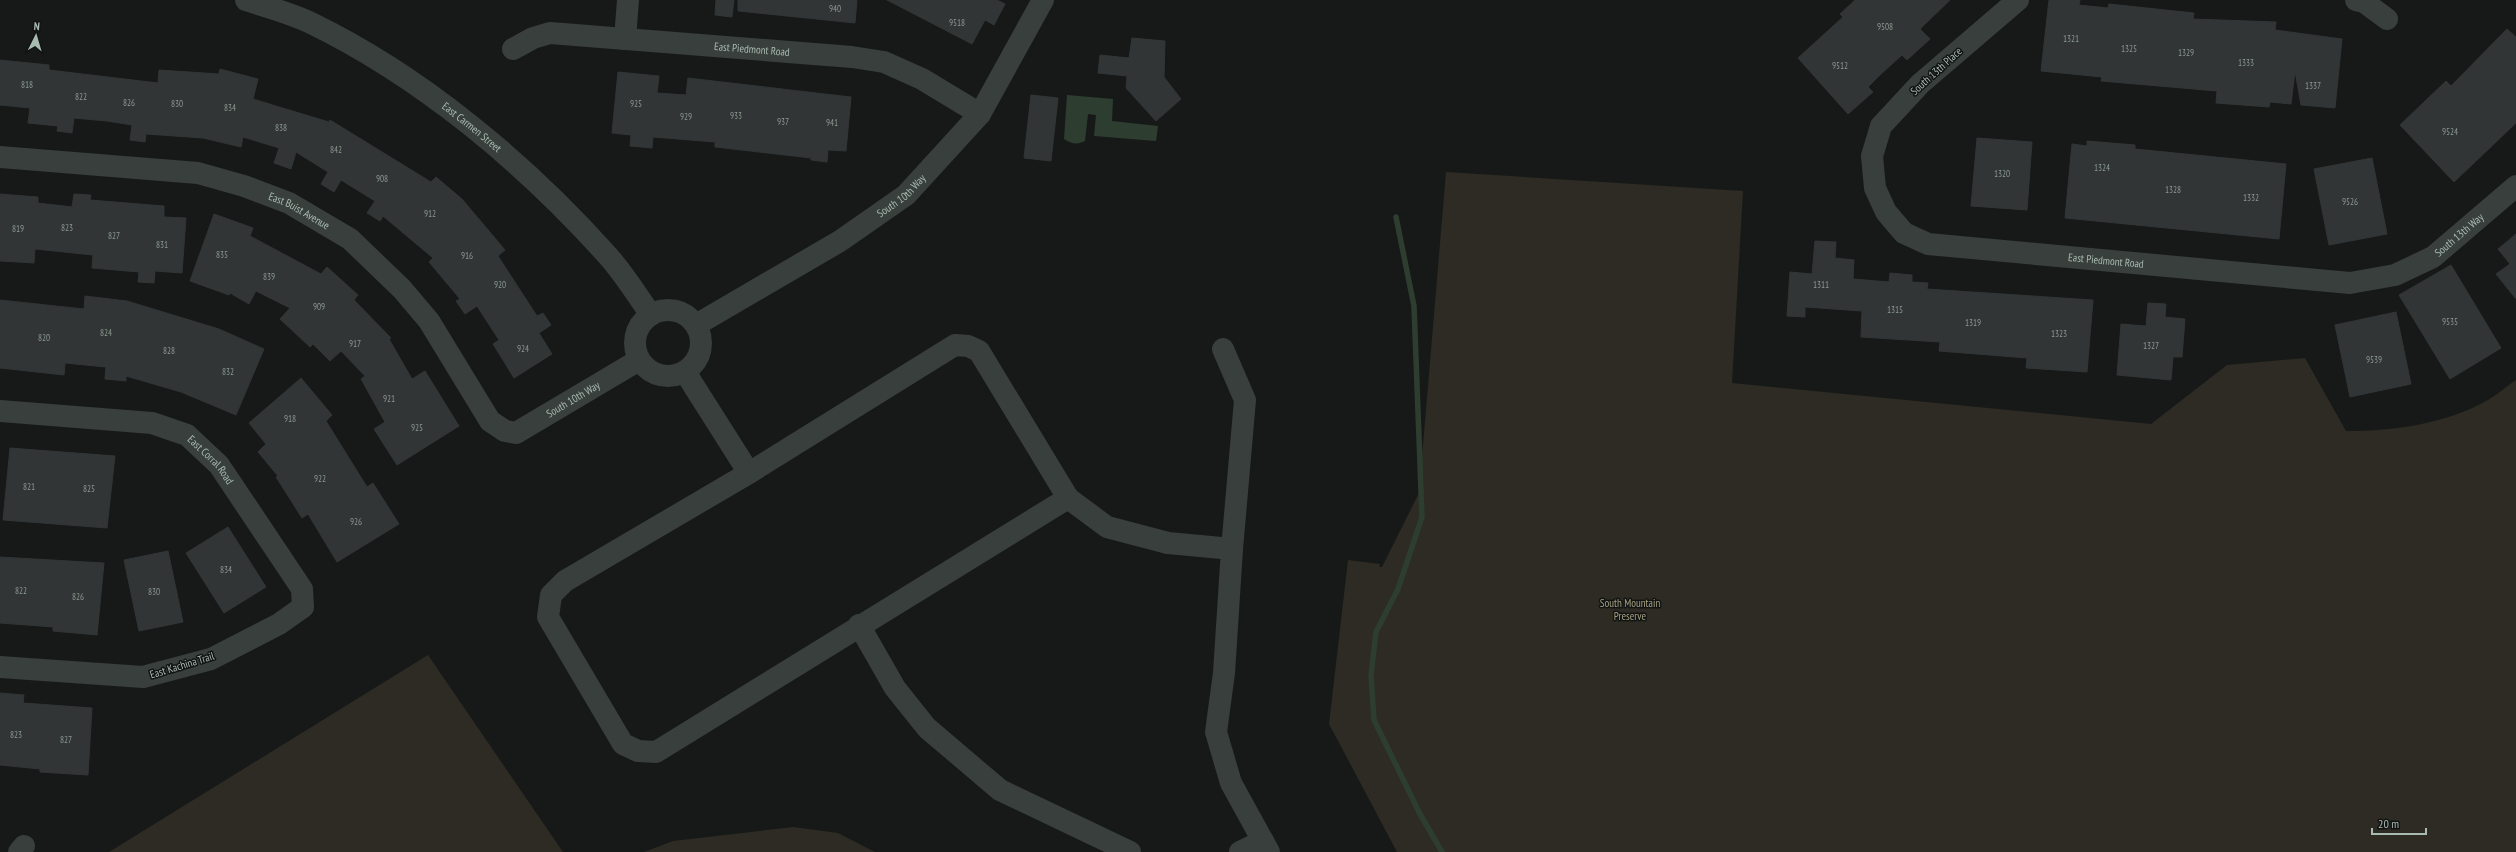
<svg xmlns="http://www.w3.org/2000/svg" width="2516" height="852" viewBox="0 0 2516 852" font-family="'PT Sans Narrow',sans-serif">
<rect width="100%" height="100%" fill="#171919"/>
<!-- green -->
<g fill="#2d2b23">
<path d="M 1446,172 L 1743,191 L 1732,383 L 2151,424 L 2227,365 L 2305,358 L 2346,431 C 2394,431 2446,424 2488,400 C 2498,394 2507,386 2516,380 L 2516,852 L 1397,852 L 1329,724 L 1348,560 L 1380,564 L 1379,567 L 1382,567 L 1419,493 Z"/>
<path d="M 428,655 L 563,852 L 109,852 Z"/>
<path d="M 793,827 L 838,833 L 875,852 L 644,852 L 673,841 Z"/>
</g>
<!-- water -->
<path fill="#2d3e31" d="M 1067,95 L 1113,99 L 1112,121 L 1158,126 L 1156,141 L 1094,136 L 1096,115 L 1088,114 L 1085,141 C 1077,145 1072,144 1064,139 Z"/>
<g fill="none" stroke-linecap="round" stroke-linejoin="round">
<!-- stream -->
<path stroke="#2d3e31" stroke-width="5.5" d="M 1396,217 L 1414,306 L 1422,517 L 1398,589 L 1376,632 L 1371,675 L 1374,720 L 1420,814 L 1442,852"/>
</g>
<!-- building -->
<g fill="#323535" stroke="#313535">
<path d="M 716,0 L 734,0 L 732,17 L 715,15 Z"/>
<path d="M 738,0 L 857,0 L 855,23 L 738,11 Z"/>
<path d="M 887,0 L 997,0 L 1005,4 L 994,25 L 985,20 L 972,44 Z"/>
<path d="M 1855,0 L 1950,0 L 1920,29 L 1930,39 L 1907,60 L 1902,55 L 1881,74 L 1868,87 L 1873,92 L 1848,114 L 1798,58 L 1843,17 L 1840,14 Z"/>
<path d="M 2049,0 L 2080,0 L 2079,5 L 2108,8 L 2109,4 L 2194,13 L 2193,19 L 2276,22 L 2275,30 L 2342,39 L 2335,108 L 2301,105 L 2295,71 L 2291,104 L 2270,102 L 2269,107 L 2216,103 L 2217,91 L 2101,81 L 2102,77 L 2041,71 Z"/>
<path d="M 2507,29 L 2516,37 L 2516,123 L 2454,182 L 2400,125 L 2446,81 L 2451,86 Z"/>
<path d="M 1132,38 L 1165,41 L 1164,77 L 1181,99 L 1156,121 L 1126,88 L 1127,76 L 1098,73 L 1100,55 L 1129,58 Z"/>
<path d="M 0,60 L 49,65 L 49,70 L 158,83 L 159,70 L 219,74 L 220,69 L 258,79 L 253,99 L 329,122 L 330,120 L 431,182 L 436,177 L 462,199 L 505,250 L 498,256 L 537,316 L 543,313 L 551,325 L 539,333 L 552,354 L 514,378 L 493,344 L 499,340 L 477,306 L 465,314 L 456,301 L 460,299 L 429,262 L 433,258 L 383,216 L 380,221 L 367,213 L 375,201 L 341,180 L 334,192 L 321,184 L 328,172 L 296,152 L 291,169 L 274,163 L 279,148 L 243,137 L 241,147 L 203,138 L 146,134 L 145,142 L 130,140 L 132,125 L 107,121 L 74,118 L 72,133 L 57,131 L 58,126 L 28,123 L 30,108 L 0,105 Z"/>
<path d="M 618,72 L 659,76 L 657,93 L 686,95 L 688,78 L 851,97 L 846,151 L 828,150 L 827,162 L 811,160 L 811,158 L 715,147 L 715,142 L 653,137 L 652,148 L 630,146 L 631,135 L 612,133 Z"/>
<path d="M 1031,95 L 1058,98 L 1051,161 L 1024,158 Z"/>
<path d="M 1977,138 L 2032,142 L 2027,210 L 1971,206 Z"/>
<path d="M 2087,141 L 2135,145 L 2135,149 L 2286,164 L 2279,239 L 2065,218 L 2072,144 L 2087,146 Z"/>
<path d="M 2372,158 L 2387,234 L 2329,245 L 2314,169 Z"/>
<path d="M 0,194 L 38,197 L 38,203 L 72,207 L 74,194 L 91,195 L 90,200 L 164,206 L 164,217 L 186,218 L 182,273 L 155,271 L 154,283 L 138,282 L 139,272 L 92,268 L 93,255 L 35,249 L 34,263 L 0,261 Z"/>
<path d="M 214,214 L 253,228 L 250,236 L 321,274 L 327,267 L 358,295 L 354,300 L 391,338 L 389,339 L 412,379 L 425,371 L 459,426 L 397,465 L 374,429 L 385,422 L 361,379 L 365,376 L 341,351 L 330,361 L 313,344 L 310,347 L 280,319 L 290,308 L 256,291 L 249,304 L 230,293 L 229,295 L 190,281 Z"/>
<path d="M 2516,234 L 2516,299 L 2496,274 L 2510,264 L 2498,249 Z"/>
<path d="M 1815,241 L 1836,242 L 1835,258 L 1854,260 L 1853,279 L 1889,282 L 1890,273 L 1912,275 L 1912,282 L 1928,283 L 1927,289 L 2093,300 L 2087,372 L 2026,368 L 2027,358 L 1939,351 L 1940,342 L 1861,337 L 1862,311 L 1805,307 L 1805,317 L 1787,316 L 1790,272 L 1812,274 Z"/>
<path d="M 2451,265 L 2501,348 L 2450,379 L 2399,295 Z"/>
<path d="M 85,296 L 127,301 L 219,329 L 264,349 L 236,415 L 181,392 L 126,376 L 126,381 L 105,379 L 106,367 L 65,363 L 64,375 L 0,368 L 0,300 L 84,309 Z"/>
<path d="M 2148,303 L 2166,304 L 2165,317 L 2185,319 L 2182,357 L 2173,357 L 2171,380 L 2117,375 L 2121,324 L 2146,326 Z"/>
<path d="M 2396,312 L 2411,384 L 2350,397 L 2335,325 Z"/>
<path d="M 301,378 L 332,415 L 326,421 L 367,487 L 373,483 L 399,524 L 337,562 L 308,514 L 302,518 L 276,477 L 278,476 L 258,452 L 266,444 L 249,423 Z"/>
<path d="M 10,448 L 115,456 L 107,528 L 3,520 Z"/>
<path d="M 228,527 L 266,587 L 224,613 L 186,553 Z"/>
<path d="M 168,551 L 183,622 L 139,631 L 124,560 Z"/>
<path d="M 0,557 L 104,563 L 97,635 L 53,631 L 53,627 L 0,623 Z"/>
<path d="M 0,693 L 24,695 L 23,703 L 92,708 L 88,775 L 40,772 L 40,769 L 0,765 Z"/>
</g>
<g fill="none" stroke-linecap="round" stroke-linejoin="round">
<!-- minor -->
<g stroke="#383f3c" stroke-width="22">
<path id="s1" d="M 246,0 C 267,7 290,13 309,22 C 421,76 526,164 608,256 C 624,274 637,295 651,315"/>
<path id="s2" d="M 2018,0 L 1920,84 L 1881,126 L 1872,156 L 1875,188 L 1886,212 L 1904,233 L 1928,244 L 2350,283 L 2395,275 L 2433,257 L 2516,186"/>
<path d="M 2356,0 L 2364,2 L 2387,19"/>
<path d="M 625,39 L 628,0"/>
<path id="s3" d="M 513,49 L 533,38 L 550,33 L 852,57 L 884,62 L 922,79 L 980,114"/>
<path id="s4" d="M 0,157 L 198,173 L 244,186 L 289,203 L 350,239 L 402,289 L 429,321 L 490,421 L 505,431 L 516,433 L 639,360"/>
<circle cx="668" cy="343" r="33"/>
<path id="s5" d="M 696,325 L 840,241 L 906,195 L 980,114 L 1043,0"/>
<path d="M 1223,349 L 1245,400 L 1232,549"/>
<path d="M 685,372 L 749,473 L 565,581 L 551,595 L 548,617 L 623,744 L 638,751 L 656,752 L 1068,498 L 1107,527 L 1168,543 L 1232,549 L 1224,673 L 1216,732 L 1231,783 L 1269,852"/>
<path id="s6" d="M 0,411 L 152,423 L 187,435 L 219,465 L 302,589 L 303,607 L 279,624 L 211,659 L 143,677 L 0,667"/>
<path d="M 749,473 L 955,345 L 968,346 L 979,351 L 1068,498"/>
<path d="M 859,625 L 895,688 L 927,728 L 1000,790 L 1130,852"/>
<path d="M 19,852 L 24,846"/>
<path d="M 1240,852 L 1263,841"/>
</g>
</g>
<g text-anchor="middle" stroke-width="3" stroke-linejoin="round" paint-order="stroke">
<!-- number labels -->
<g font-size="9" fill="#8b9992">
<text x="835" y="12">940</text>
<text x="957" y="26">9518</text>
<text x="1885" y="30">9508</text>
<text x="2071" y="42">1321</text>
<text x="2129" y="52">1325</text>
<text x="2186" y="56">1329</text>
<text x="2246" y="66">1333</text>
<text x="1840" y="69">9512</text>
<text x="27" y="88">818</text>
<text x="2313" y="89">1337</text>
<text x="81" y="100">822</text>
<text x="129" y="106">826</text>
<text x="177" y="107">830</text>
<text x="636" y="107">925</text>
<text x="230" y="111">834</text>
<text x="736" y="119">933</text>
<text x="686" y="120">929</text>
<text x="783" y="125">937</text>
<text x="832" y="126">941</text>
<text x="281" y="131">838</text>
<text x="2450" y="135">9524</text>
<text x="336" y="153">842</text>
<text x="2102" y="171">1324</text>
<text x="2002" y="177">1320</text>
<text x="382" y="182">908</text>
<text x="2173" y="193">1328</text>
<text x="2251" y="201">1332</text>
<text x="2350" y="205">9526</text>
<text x="430" y="217">912</text>
<text x="67" y="231">823</text>
<text x="18" y="232">819</text>
<text x="114" y="239">827</text>
<text x="162" y="248">831</text>
<text x="222" y="258">835</text>
<text x="467" y="259">916</text>
<text x="269" y="280">839</text>
<text x="500" y="288">920</text>
<text x="1821" y="288">1311</text>
<text x="319" y="310">909</text>
<text x="1895" y="313">1315</text>
<text x="2450" y="325">9535</text>
<text x="1973" y="326">1319</text>
<text x="106" y="336">824</text>
<text x="2059" y="337">1323</text>
<text x="44" y="341">820</text>
<text x="355" y="347">917</text>
<text x="2151" y="349">1327</text>
<text x="523" y="352">924</text>
<text x="169" y="354">828</text>
<text x="2374" y="363">9539</text>
<text x="228" y="375">832</text>
<text x="389" y="402">921</text>
<text x="290" y="422">918</text>
<text x="417" y="431">925</text>
<text x="320" y="482">922</text>
<text x="29" y="490">821</text>
<text x="89" y="492">825</text>
<text x="356" y="525">926</text>
<text x="226" y="573">834</text>
<text x="21" y="594">822</text>
<text x="154" y="595">830</text>
<text x="78" y="600">826</text>
<text x="16" y="738">823</text>
<text x="66" y="743">827</text>
</g>
<!-- street labels -->
<g font-size="11" fill="#a9bab1" stroke="#121414">
<text dy="4" stroke="none"><textPath href="#s3" startOffset="243">East Piedmont Road</textPath></text>
<text transform="translate(1936 71) rotate(-42)" y="4">South 13th Place</text>
<text dy="4" stroke="none"><textPath href="#s1" startOffset="261">East Carmen Street</textPath></text>
<text dy="4" stroke="none"><textPath href="#s5" startOffset="243">South 10th Way</textPath></text>
<text dy="4" stroke="none"><textPath href="#s4" startOffset="307">East Buist Avenue</textPath></text>
<text dy="4" stroke="none"><textPath href="#s2" startOffset="876">South 13th Way</textPath></text>
<text dy="4" stroke="none"><textPath href="#s2" startOffset="509">East Piedmont Road</textPath></text>
<text dy="4" stroke="none"><textPath href="#s4" startOffset="692">South 10th Way</textPath></text>
<text dy="4" stroke="none"><textPath href="#s6" startOffset="224">East Corral Road</textPath></text>
<text transform="translate(182 665) rotate(-17)" y="4">East Kachina Trail</text>
</g>
<!-- park labels -->
<g font-size="11" fill="#a5a080" stroke="#121414">
<text x="1630" y="607">South Mountain<tspan x="1630" dy="13">Preserve</tspan></text>
</g>
</g>
<!-- north arrow -->
<g transform="translate(36 36) rotate(5)" stroke="#121414" stroke-width="3" paint-order="stroke">
<path d="M0-3L7 15L0 10L-7 15Z" fill="#a9bab1"/>
<text y="-6" font-size="11" font-weight="bold" text-anchor="middle" fill="#a9bab1">N</text>
</g>
<!-- scale -->
<path d="M2372 828v6h54v-6" fill="none" stroke="#a9bab1" stroke-width="2"/>
<text x="2378" y="828" font-size="12" fill="#a9bab1" stroke="#121414" stroke-width="3" paint-order="stroke">20 m</text>
</svg>
